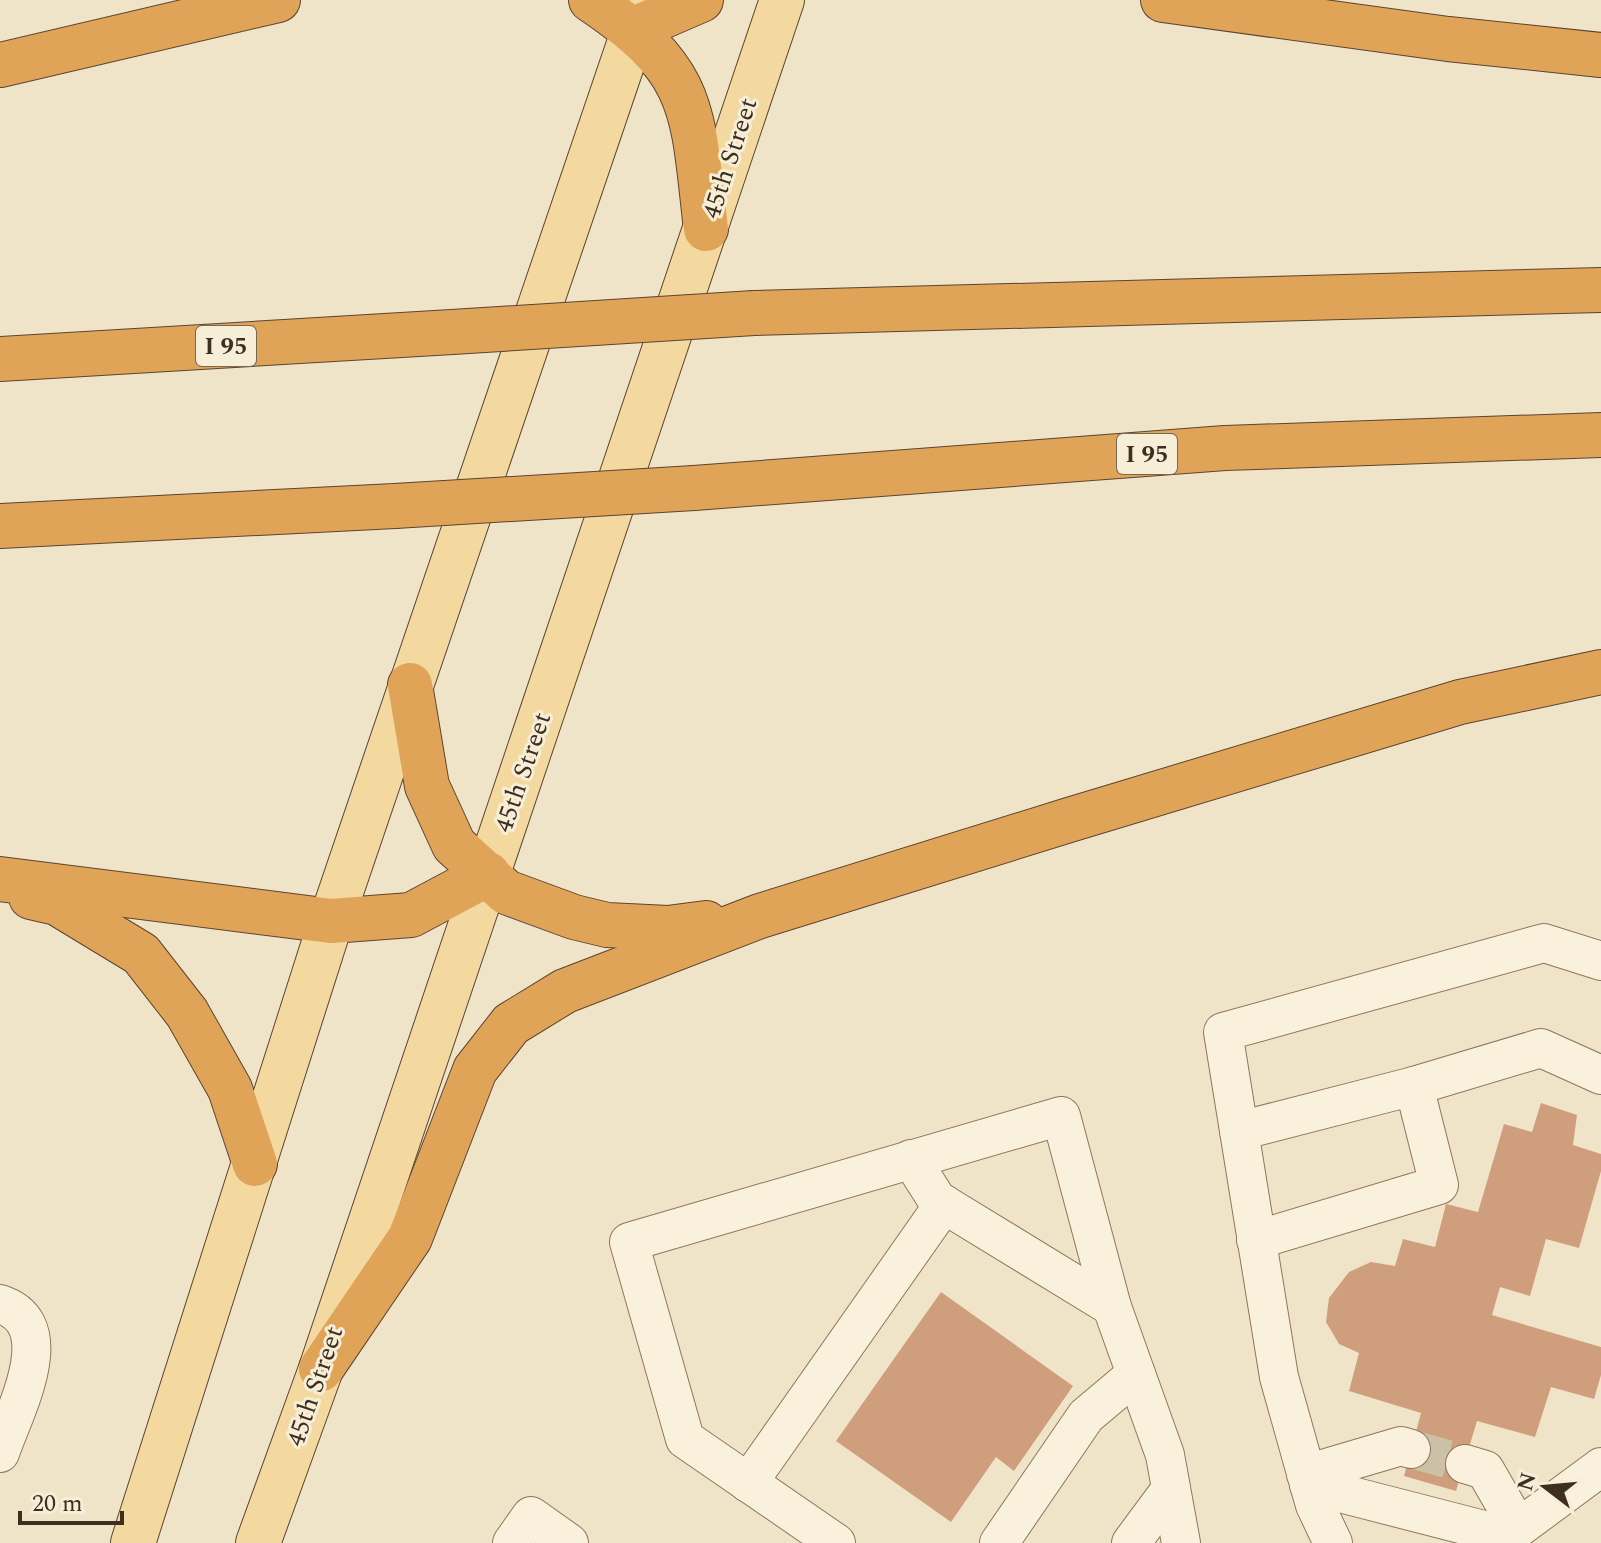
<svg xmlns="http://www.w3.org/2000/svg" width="1601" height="1543" viewBox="0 0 1601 1543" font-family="Spectral,serif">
<rect width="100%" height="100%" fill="#f0e4c8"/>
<!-- building -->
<g fill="#cf9f7d">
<path d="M 1541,1103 L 1577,1115 L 1573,1145 L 1601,1154 L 1601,1171 L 1579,1248 L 1546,1239 L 1530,1296 L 1500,1287 L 1492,1315 L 1601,1347 L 1601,1375 L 1594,1399 L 1551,1387 L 1535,1437 L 1477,1421 L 1456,1491 L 1404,1476 L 1421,1413 L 1349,1391 L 1359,1353 L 1339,1344 L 1326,1322 L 1329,1298 L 1349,1272 L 1371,1262 L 1395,1266 L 1403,1239 L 1435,1247 L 1446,1204 L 1478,1212 L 1504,1124 L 1532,1132 Z"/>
<path d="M 941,1292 L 1073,1386 L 1014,1471 L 996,1457 L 951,1522 L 836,1441 Z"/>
</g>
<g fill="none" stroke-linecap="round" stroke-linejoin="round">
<!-- minor-tunnel -->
<path stroke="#ccc0a6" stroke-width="38" stroke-dasharray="38 19" stroke-linecap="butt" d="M 1411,1449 L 1465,1464"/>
<!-- minor casing -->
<g stroke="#8d765c" stroke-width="40">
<g id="minor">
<path d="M 1414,1086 L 1541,1048 L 1601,1075"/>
<path d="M 1239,1131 L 1414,1086 L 1439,1185 L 1256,1240"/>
<path d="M 911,1159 L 937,1200 L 1112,1307 L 1165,1455 L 1181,1543"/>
<path d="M 0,1304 C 63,1324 14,1411 0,1453"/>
<path d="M 1465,1464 L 1485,1470 L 1518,1527"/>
<path d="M 1306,1474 L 1401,1446 L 1411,1449"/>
<path d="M 748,1483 L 944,1204"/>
<path d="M 1309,1485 L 1507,1536"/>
<path d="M 512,1543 L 531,1516 L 569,1543"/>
<path d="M 836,1543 L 685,1439 L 629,1242 L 1061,1116 L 1112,1307"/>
<path d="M 999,1543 L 1086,1416 L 1136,1374"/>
<path d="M 1131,1543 L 1171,1489"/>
<path d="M 1333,1543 L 1315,1505 L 1279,1377 L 1223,1032 L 1544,943 L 1601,961"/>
<path d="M 1498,1543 L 1601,1467"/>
</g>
</g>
<!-- major casing -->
<g stroke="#5b4430" stroke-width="46">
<g id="major">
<path d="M 133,1543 L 331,921 L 644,0"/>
<path d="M 258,1543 L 321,1369 L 782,0"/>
</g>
</g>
<!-- highway casing -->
<g stroke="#5b4430" stroke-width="46">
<g id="highway">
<path d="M 591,0 C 698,72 692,109 706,229"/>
<path d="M 1163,0 L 1448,39 L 1601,55"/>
<path d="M 634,29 L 701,0"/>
<path d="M 0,65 L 278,0"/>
<path d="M 754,313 L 1601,290"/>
<path d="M 0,359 L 452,332"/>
<path d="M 694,488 L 1225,448 L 1601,435"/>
<path d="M 0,526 L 395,506"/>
<path d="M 410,685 L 427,786 L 454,845 L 506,892 L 574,917 L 607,925 L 668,928 L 706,923"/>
<path d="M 0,879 L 331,921 L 411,915 L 488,874"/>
<path d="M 31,897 L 57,903 L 141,954 L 187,1013 L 230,1089 L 255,1164"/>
<path d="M 321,1369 L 410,1238 L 475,1070 L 511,1024 L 565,991 L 760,916 L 1069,820 L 1460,702 L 1601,672"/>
</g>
</g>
<!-- minor -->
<use href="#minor" stroke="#faf1dc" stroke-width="38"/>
<!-- major -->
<use href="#major" stroke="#f3d9a0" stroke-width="44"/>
<!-- highway -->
<use href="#highway" stroke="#e0a458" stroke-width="44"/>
<!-- highway-bridge casing -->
<g stroke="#5b4430" stroke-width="46" stroke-linecap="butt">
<g id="highway-bridge">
<path d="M 452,332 L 754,313"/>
<path d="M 395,506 L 694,488"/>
</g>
</g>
<!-- highway-bridge -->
<use href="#highway-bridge" stroke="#e0a458" stroke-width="44"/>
</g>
<g text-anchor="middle" stroke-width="6" stroke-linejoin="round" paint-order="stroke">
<!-- shield labels -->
<g fill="#f7eed8" stroke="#756857" stroke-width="2">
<rect x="196" y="326" width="60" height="40" rx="6"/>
<rect x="1117" y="434" width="60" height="40" rx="6"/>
</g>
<g font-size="24" font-weight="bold" fill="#3d2e20">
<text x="226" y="354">I 95</text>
<text x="1147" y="462">I 95</text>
</g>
<!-- street labels -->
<g font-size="26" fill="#3d2e20" stroke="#f7eed8">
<text transform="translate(729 158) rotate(-72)" y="9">45th Street</text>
<text transform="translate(522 772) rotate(-71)" y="9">45th Street</text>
<text transform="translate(314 1386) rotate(-71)" y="9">45th Street</text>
</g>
</g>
<!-- north arrow -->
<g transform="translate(1545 1487) rotate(286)" stroke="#f7eed8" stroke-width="6" paint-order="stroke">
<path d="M0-6L14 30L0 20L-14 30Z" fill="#3d2e20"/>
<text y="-12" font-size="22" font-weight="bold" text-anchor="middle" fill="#3d2e20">N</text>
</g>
<!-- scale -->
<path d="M20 1511v12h102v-12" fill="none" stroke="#3d2e20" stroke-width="4"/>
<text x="32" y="1511" font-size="24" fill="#3d2e20" stroke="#f7eed8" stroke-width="6" paint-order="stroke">20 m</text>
</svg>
